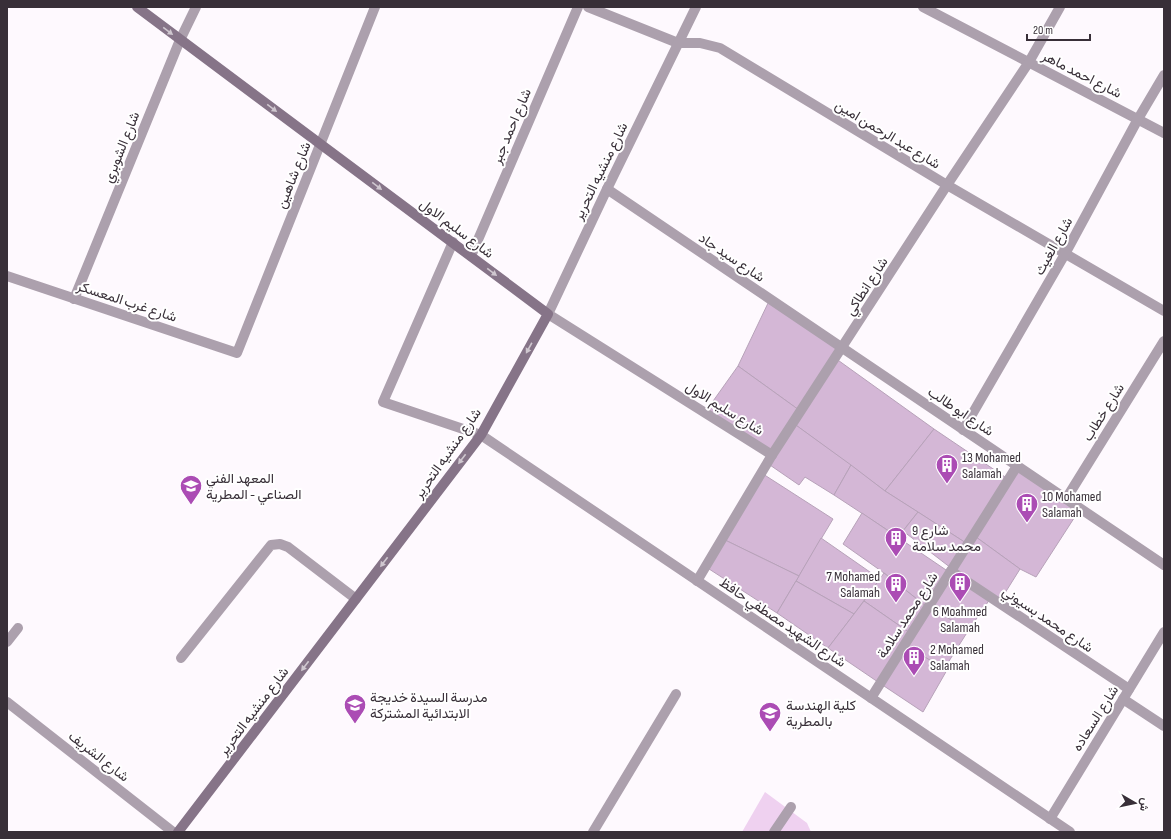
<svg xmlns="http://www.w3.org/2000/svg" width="1171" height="839" viewBox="0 0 1171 839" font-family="'Sofia Sans Condensed',Vazirmatn,sans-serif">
<rect width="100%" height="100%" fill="#fef9fe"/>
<!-- green -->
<path fill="#efd1f0" d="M 765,792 L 807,823 L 811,832 L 742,832 Z"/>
<!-- building -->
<g fill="#d4b7d6" stroke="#b7a2b9">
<path d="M 770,299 L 842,348 L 799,410 L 738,366 Z"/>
<path d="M 835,358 L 934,429 L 885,491 L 793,423 Z"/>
<path d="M 738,366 L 799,410 L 772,455 L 706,411 Z"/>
<path d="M 793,423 L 851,465 L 834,495 L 805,477 L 799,485 L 767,463 Z"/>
<path d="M 934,429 L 1008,479 L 966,543 L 885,491 Z"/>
<path d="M 851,465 L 885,491 L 918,512 L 898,537 L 834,495 Z"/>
<path d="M 1018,470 L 1078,512 L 1036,577 L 1020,569 L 976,537 Z"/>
<path d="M 763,474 L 833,519 L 799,576 L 725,540 Z"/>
<path d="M 918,512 L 966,543 L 951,568 L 903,531 Z"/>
<path d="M 862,513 L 949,572 L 927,607 L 884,573 L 843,544 Z"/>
<path d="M 976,537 L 1020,569 L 1000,601 L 954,571 Z"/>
<path d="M 821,538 L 880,579 L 854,614 L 796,581 Z"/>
<path d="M 725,540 L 799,576 L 777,613 L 706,567 Z"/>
<path d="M 884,573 L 927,607 L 910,633 L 864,601 Z"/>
<path d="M 952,574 L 990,599 L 968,631 L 931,607 Z"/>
<path d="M 796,581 L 854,614 L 828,648 L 777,613 Z"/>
<path d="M 864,601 L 910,633 L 878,682 L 828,648 Z"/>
<path d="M 931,607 L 968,631 L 944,669 L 906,646 Z"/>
<path d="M 906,646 L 947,670 L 923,712 L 881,684 Z"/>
</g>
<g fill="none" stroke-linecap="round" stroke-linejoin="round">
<!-- lane -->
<g stroke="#aca0ad" stroke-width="10">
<path d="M 181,658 L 271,545 L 280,544 L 288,547 L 356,599"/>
<path d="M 593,832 L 676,694"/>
<path d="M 774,832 L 791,807"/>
</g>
<!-- street -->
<g stroke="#aca0ad" stroke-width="10">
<path d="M 588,7 L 678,43 L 700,43 L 720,48 L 947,185 L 1164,311"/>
<path d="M 696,7 L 607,189 L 548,314 L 772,455"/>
<path d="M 923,7 L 1164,133"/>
<path d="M 607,189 L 1164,565"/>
<path d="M 453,242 L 383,402 L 481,435 L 1070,832"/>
<path d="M 471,256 L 578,7"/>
<path d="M 7,276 L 237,353 L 375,7"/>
<path d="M 74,299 L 180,40 L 196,7"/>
<path d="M 963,430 L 1065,254 L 1138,119 L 1164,75"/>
<path d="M 1066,499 L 1164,341"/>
<path d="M 951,571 L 1129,689"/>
<path d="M 697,581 L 772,455 L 947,185 L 1029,62 L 1060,7"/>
<path d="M 7,642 L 18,628"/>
<path d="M 871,698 L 1017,466"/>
<path d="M 1123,699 L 1164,726"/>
<path d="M 7,702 L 173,832"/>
<path d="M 1050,819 L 1164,632"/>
</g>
<!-- secondary -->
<path stroke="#867488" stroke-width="10" d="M 137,7 L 548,314 L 481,435 L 178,832"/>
</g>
<!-- one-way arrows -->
<defs><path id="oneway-solid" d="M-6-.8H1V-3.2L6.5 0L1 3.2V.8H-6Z"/></defs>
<g fill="#cfc7cf">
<use href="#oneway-solid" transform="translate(168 31) rotate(37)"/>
<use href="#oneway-solid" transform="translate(272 108) rotate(37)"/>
<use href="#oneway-solid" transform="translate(377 186) rotate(37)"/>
<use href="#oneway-solid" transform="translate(492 272) rotate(37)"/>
<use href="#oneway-solid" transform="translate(529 348) rotate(119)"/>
<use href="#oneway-solid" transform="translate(462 459) rotate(127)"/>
<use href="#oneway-solid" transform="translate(384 562) rotate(127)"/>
<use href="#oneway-solid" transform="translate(305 666) rotate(127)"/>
</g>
<!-- icons -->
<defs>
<g id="building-pin" transform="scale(1.15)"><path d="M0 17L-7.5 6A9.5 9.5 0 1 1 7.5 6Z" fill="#ab4cb4" stroke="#fff"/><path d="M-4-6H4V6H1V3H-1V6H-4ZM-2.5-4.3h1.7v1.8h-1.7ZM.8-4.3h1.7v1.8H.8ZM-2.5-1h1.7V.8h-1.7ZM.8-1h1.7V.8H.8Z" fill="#fff"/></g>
<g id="university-pin" transform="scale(1.15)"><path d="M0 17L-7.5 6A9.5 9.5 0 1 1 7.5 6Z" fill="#ab4cb4" stroke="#fff"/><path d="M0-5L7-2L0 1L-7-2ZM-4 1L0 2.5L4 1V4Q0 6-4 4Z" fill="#fff"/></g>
<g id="school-pin" transform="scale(1.15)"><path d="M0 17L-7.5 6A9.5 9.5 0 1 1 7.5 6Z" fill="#ab4cb4" stroke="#fff"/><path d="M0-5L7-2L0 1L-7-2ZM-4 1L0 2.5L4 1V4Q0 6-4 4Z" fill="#fff"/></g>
</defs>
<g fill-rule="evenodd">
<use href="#building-pin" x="947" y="465"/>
<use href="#university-pin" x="191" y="486"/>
<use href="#building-pin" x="1027" y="504"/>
<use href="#building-pin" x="896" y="538"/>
<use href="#building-pin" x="960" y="583"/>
<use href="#building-pin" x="896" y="584"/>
<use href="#building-pin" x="914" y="657"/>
<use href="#school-pin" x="355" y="705"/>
<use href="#university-pin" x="770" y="713"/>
</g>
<g text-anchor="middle" stroke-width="4" stroke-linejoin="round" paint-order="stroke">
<!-- street labels -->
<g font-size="14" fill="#382f38" stroke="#fff">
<text transform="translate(1082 74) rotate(27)" y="5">شارع احمد ماهر</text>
<text transform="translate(511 126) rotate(-67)" y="5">شارع احمد جبر</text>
<text transform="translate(888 134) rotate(31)" y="5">شارع عبد الرحمن امين</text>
<text transform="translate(121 147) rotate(-68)" y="5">شارع الشوبري</text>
<text transform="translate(600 171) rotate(-64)" y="5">شارع منشيه التحرير</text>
<text transform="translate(293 175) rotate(-68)" y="5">شارع شاهين</text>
<text transform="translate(457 228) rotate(37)" y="5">شارع سليم الاول</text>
<text transform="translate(1053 246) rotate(-61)" y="5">شارع الغيث</text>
<text transform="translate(732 257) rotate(34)" y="5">شارع سيد جاد</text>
<text transform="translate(866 286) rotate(-57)" y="5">شارع انطاكي</text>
<text transform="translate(127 301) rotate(18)" y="5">شارع غرب المعسكر</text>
<text transform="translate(725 408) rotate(32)" y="5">شارع سليم الاول</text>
<text transform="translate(961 411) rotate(34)" y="5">شارع ابو طالب</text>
<text transform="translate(1103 412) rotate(-58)" y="5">شارع خطاب</text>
<text transform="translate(447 453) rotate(-55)" y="5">شارع منشيه التحرير</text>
<text transform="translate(907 615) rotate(-57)" y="5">شارع محمد سلامة</text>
<text transform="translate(1048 619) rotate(34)" y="5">شارع محمد بسيوني</text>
<text transform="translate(783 622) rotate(34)" y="5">شارع الشهيد مصطفي حافظ</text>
<text transform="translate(253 711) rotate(-53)" y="5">شارع منشيه التحرير</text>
<text transform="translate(1095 718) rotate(-58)" y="5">شارع السعاده</text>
<text transform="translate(99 756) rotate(38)" y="5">شارع الشريف</text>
</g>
<!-- poi labels -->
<g font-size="14" fill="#382f38" stroke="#fff" text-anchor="start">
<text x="962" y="462">13 Mohamed<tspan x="962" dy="16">Salamah</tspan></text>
<text x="206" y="483">المعهد الفني<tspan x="206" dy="16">الصناعي - المطرية</tspan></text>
<text x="1042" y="501">10 Mohamed<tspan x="1042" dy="16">Salamah</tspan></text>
<text x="912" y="535">9 شارع<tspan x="912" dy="16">محمد سلامة</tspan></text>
<text x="880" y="581" text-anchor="end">7 Mohamed<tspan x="880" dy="16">Salamah</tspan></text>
<text x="960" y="616" text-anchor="middle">6 Moahmed<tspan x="960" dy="16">Salamah</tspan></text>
<text x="930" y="654">2 Mohamed<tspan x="930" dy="16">Salamah</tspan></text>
<text x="370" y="702">مدرسة السيدة خديجة<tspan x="370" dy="16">الابتدائية المشتركة</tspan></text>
<text x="786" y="710">كلية الهندسة<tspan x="786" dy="16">بالمطرية</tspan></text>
</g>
</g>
<!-- border -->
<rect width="1171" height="839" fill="none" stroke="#382f38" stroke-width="16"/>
<!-- north arrow -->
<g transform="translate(1135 803) rotate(99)" stroke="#ffffff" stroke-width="3" paint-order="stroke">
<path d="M0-3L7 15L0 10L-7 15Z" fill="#382f38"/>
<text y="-6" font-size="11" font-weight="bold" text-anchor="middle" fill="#382f38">ش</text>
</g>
<!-- scale -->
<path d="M1027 34v6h63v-6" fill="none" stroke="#382f38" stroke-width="2"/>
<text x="1033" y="34" font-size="12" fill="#382f38" stroke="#ffffff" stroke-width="3" paint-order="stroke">20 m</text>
</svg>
